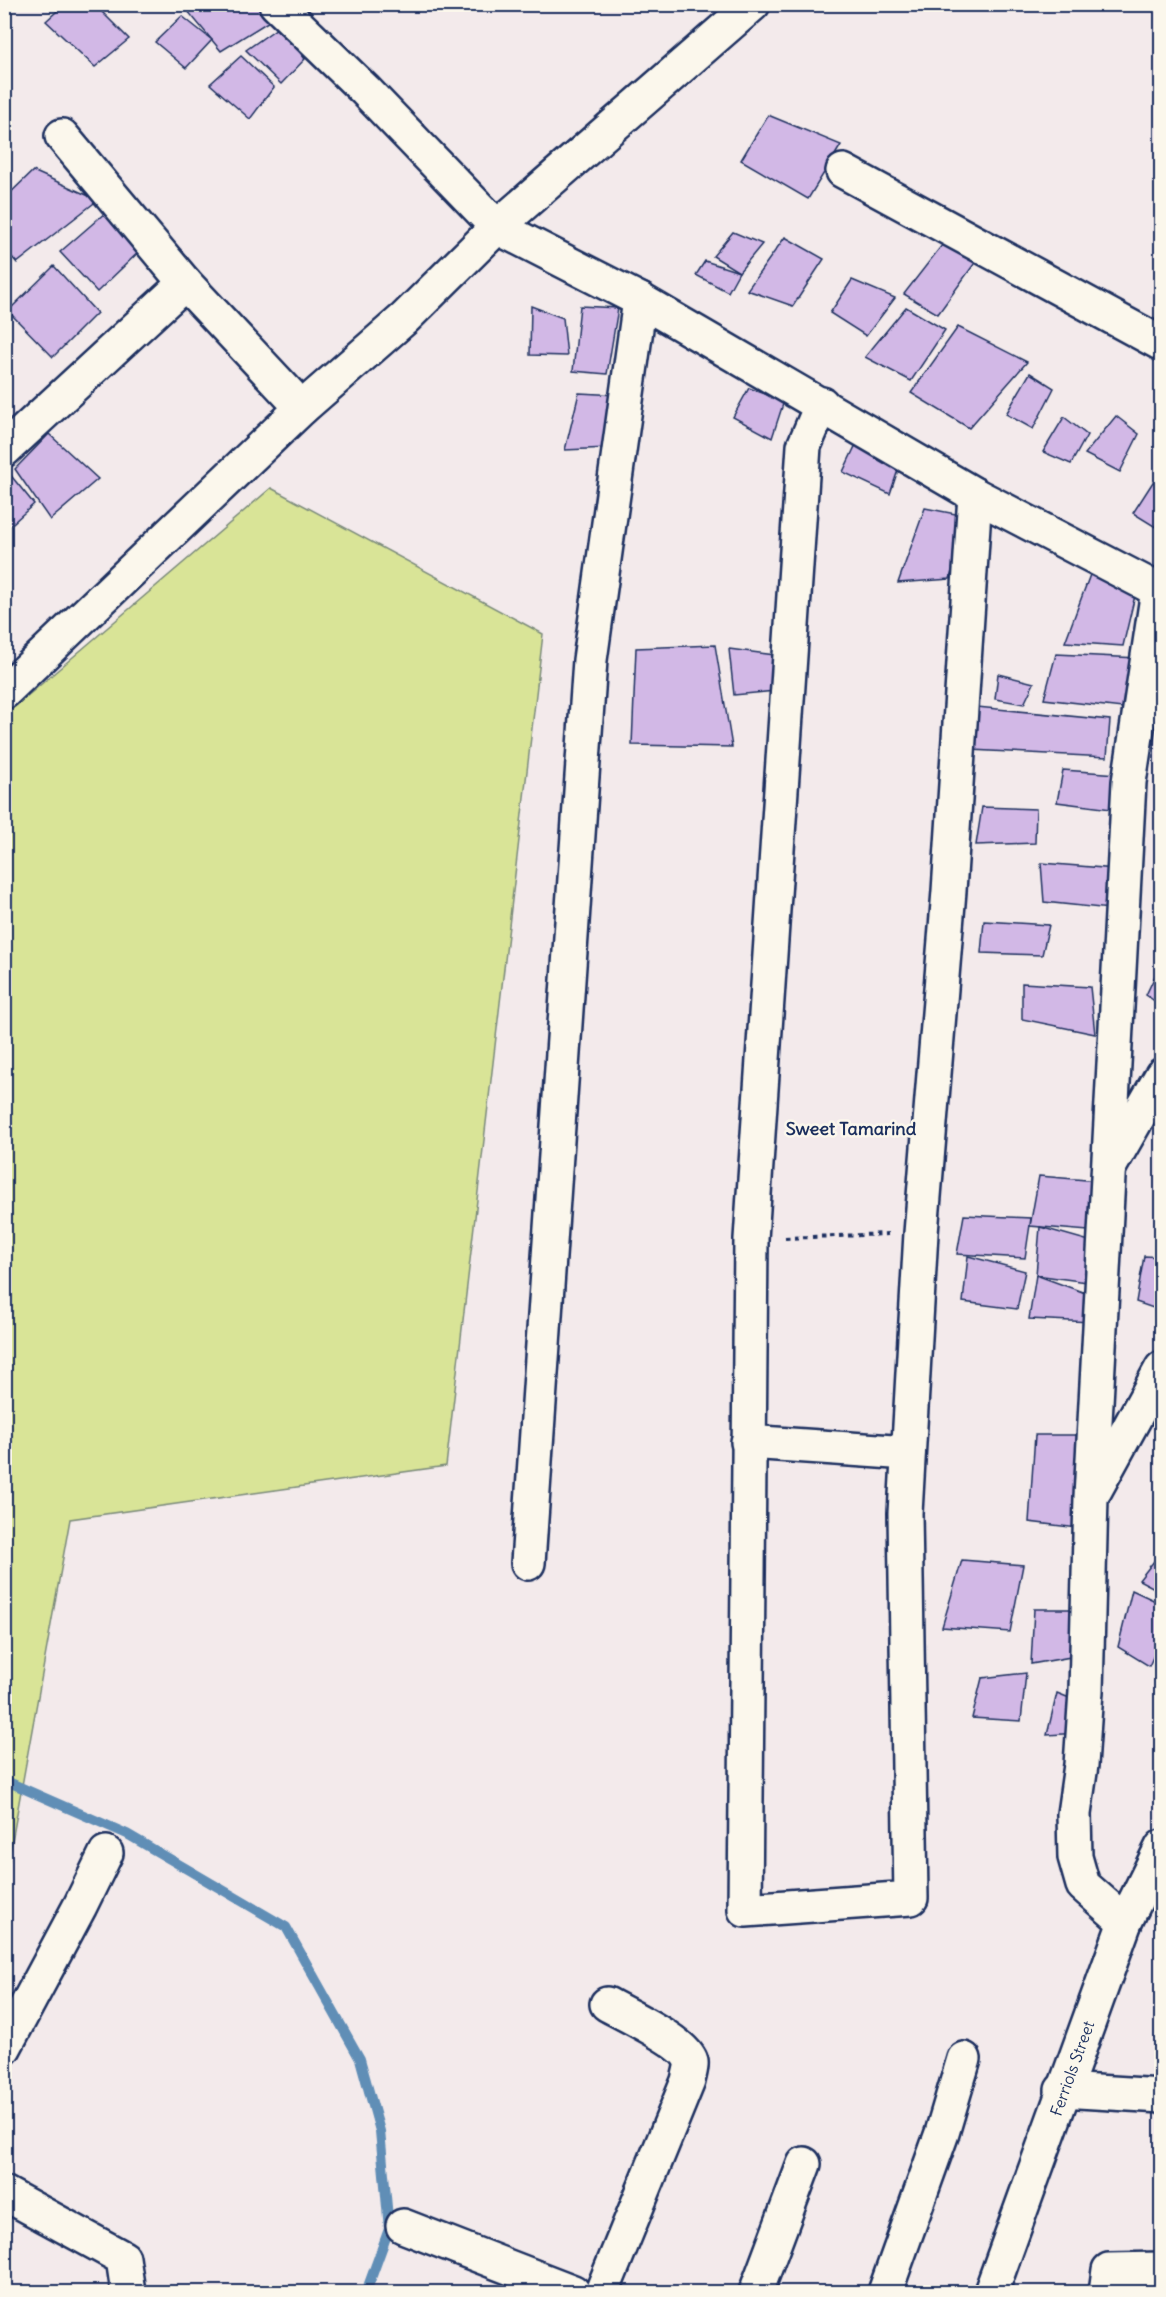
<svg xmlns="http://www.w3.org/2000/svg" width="1166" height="2297" viewBox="0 0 1166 2297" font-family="Delius,sans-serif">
<rect width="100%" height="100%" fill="#f3eaeb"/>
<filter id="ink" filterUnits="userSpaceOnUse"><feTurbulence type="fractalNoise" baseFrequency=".0167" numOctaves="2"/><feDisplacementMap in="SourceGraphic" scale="12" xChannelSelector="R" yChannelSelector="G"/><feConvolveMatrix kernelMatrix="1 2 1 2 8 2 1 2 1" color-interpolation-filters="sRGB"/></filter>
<g filter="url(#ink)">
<!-- green -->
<path fill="#d9e497" stroke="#7a8a7a" stroke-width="1.5" d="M 271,488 L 543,634 L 446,1466 L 70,1519 L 5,1880 L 5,715 Z"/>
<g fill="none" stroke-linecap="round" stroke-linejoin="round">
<!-- stream -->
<path stroke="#618eb6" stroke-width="10" d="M 4,1780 L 127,1834 L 286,1927 L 360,2059 L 380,2131 L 389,2229 L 366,2292"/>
</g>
<!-- building -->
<g fill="#d2b8e6" stroke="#1b2f5e" stroke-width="1.5">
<path d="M 65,4 L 94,4 L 129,39 L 95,67 L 46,21 Z"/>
<path d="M 195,4 L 259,4 L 271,20 L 221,51 L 187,10 Z"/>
<path d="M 182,16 L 212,40 L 186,68 L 155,42 Z"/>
<path d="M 280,26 L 305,59 L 281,84 L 246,50 Z"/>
<path d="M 241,56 L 274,87 L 250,119 L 210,84 Z"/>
<path d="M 768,115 L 841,145 L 808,199 L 741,160 Z"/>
<path d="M 33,171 L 98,200 L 17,263 L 4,248 L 4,199 Z"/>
<path d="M 113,206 L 146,245 L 97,292 L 60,252 Z"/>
<path d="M 733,232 L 762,244 L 739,272 L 713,256 Z"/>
<path d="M 785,237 L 824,259 L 793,306 L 747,290 Z"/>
<path d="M 946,240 L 977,260 L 938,314 L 904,294 Z"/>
<path d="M 705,261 L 739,272 L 728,292 L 696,275 Z"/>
<path d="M 54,266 L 97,313 L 53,357 L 8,311 Z"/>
<path d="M 852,280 L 895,298 L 866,336 L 830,313 Z"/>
<path d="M 531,306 L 563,318 L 567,356 L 530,355 Z"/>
<path d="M 580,306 L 618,308 L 607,374 L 573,371 Z"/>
<path d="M 906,307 L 945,330 L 911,381 L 865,357 Z"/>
<path d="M 958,327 L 1027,362 L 969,428 L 911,393 Z"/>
<path d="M 1030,373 L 1054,388 L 1033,429 L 1006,414 Z"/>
<path d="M 749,388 L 784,401 L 772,438 L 733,417 Z"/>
<path d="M 579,393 L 618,395 L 608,448 L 565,450 Z"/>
<path d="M 1116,416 L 1139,434 L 1120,472 L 1085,454 Z"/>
<path d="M 1064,417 L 1087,435 L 1071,464 L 1043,452 Z"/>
<path d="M 49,434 L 98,479 L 50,520 L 15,469 Z"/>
<path d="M 859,438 L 902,458 L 890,494 L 843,472 Z"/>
<path d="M 8,472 L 34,504 L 4,531 L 4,476 Z"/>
<path d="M 1153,482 L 1162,485 L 1162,531 L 1133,513 Z"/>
<path d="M 925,508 L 966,516 L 950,579 L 898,583 Z"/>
<path d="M 1091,572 L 1137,587 L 1123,646 L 1065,642 Z"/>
<path d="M 715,645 L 732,747 L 632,745 L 636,648 Z"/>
<path d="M 729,649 L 775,655 L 775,691 L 734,695 Z"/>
<path d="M 1056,654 L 1138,658 L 1131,709 L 1044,699 Z"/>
<path d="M 998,674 L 1034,683 L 1024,704 L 995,699 Z"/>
<path d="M 977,707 L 1110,720 L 1107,757 L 971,750 Z"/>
<path d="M 1063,770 L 1118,774 L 1111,809 L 1057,802 Z"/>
<path d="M 982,807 L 1036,809 L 1035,843 L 976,845 Z"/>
<path d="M 1041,863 L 1116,869 L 1110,909 L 1044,902 Z"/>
<path d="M 984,921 L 1049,925 L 1042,955 L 981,953 Z"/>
<path d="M 1162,961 L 1162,1006 L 1146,995 Z"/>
<path d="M 1022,983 L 1090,987 L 1095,1034 L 1022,1019 Z"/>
<path d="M 1039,1176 L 1098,1181 L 1100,1232 L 1030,1226 Z"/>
<path d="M 964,1215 L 1031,1218 L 1025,1258 L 957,1254 Z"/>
<path d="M 1040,1227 L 1093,1242 L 1094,1283 L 1036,1275 Z"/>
<path d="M 968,1256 L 1025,1271 L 1017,1309 L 963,1302 Z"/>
<path d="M 1144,1256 L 1162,1257 L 1162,1311 L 1136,1302 Z"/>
<path d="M 1036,1275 L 1088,1294 L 1092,1322 L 1029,1319 Z"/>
<path d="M 1035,1435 L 1085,1435 L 1086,1529 L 1029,1522 Z"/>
<path d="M 1162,1551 L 1162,1592 L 1139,1580 Z"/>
<path d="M 962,1560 L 1023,1565 L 1010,1632 L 942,1627 Z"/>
<path d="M 1132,1590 L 1162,1604 L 1162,1637 L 1149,1666 L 1118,1647 Z"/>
<path d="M 1034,1609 L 1078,1609 L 1076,1656 L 1031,1664 Z"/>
<path d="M 1026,1673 L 1021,1721 L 972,1718 L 982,1678 Z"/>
<path d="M 1057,1693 L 1082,1703 L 1079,1733 L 1047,1735 Z"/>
</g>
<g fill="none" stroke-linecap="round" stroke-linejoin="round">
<!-- minor casing -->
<g stroke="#1b2f5e" stroke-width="38">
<g id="minor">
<path d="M 276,4 L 365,90 L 497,227 L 753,4"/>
<path d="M 62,136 L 185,283 L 302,408"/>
<path d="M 843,171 L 1162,344"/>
<path d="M 822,404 L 804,446 L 751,1239 L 745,1910 L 911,1898 L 905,1513 L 921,1233 L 949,891 L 975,495"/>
<path d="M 4,450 L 185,283"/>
<path d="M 4,692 L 302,408 L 405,318 L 497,227 L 640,300 L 975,495 L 1162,592"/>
<path d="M 1111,1164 L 1162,1075"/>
<path d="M 748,1442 L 908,1453"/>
<path d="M 1095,1490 L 1162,1368"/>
<path d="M 528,1563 L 590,660 L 640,300"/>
<path d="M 1125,1922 L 1083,1885 L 1075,1857 L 1074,1814 L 1081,1765 L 1086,1691 L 1091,1497 L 1129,782 L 1158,590"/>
<path d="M 4,2048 L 80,1906 L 106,1853"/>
<path d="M 1062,2090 L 1162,2096"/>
<path d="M 4,2193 L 123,2258 L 128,2292"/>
<path d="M 403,2226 L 573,2292"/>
<path d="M 602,2292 L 688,2081 C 689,2075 692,2067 691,2062 C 686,2042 626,2015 607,2004"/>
<path d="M 756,2292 L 804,2164"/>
<path d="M 885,2292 L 942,2133 L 964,2059"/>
<path id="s1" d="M 991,2292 L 1125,1922 L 1162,1847"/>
<path d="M 1106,2292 L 1109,2270 L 1162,2269"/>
</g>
</g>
<!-- path -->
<path stroke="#1b2f5e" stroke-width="4" stroke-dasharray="4.5 4.5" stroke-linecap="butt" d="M 785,1238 L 888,1234"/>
<!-- minor -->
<use href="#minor" stroke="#fbf7ec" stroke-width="33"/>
</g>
</g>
<g text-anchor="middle" stroke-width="5" stroke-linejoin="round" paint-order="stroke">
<!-- street labels -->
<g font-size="16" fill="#1b2f5e" stroke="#fbf7ec">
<text dy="6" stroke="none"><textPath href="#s1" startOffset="238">Ferriols Street</textPath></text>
</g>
<!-- neighbourhood labels -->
<g font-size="18" font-weight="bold" fill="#1b2f5e" stroke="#fbf7ec">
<text x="851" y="1135">Sweet Tamarind</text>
</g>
</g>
<!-- margin -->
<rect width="1166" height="2297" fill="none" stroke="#fbf7ec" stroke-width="24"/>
<rect x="12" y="12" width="1142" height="2273" fill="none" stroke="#1b2f5e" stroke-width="2" filter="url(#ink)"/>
</svg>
